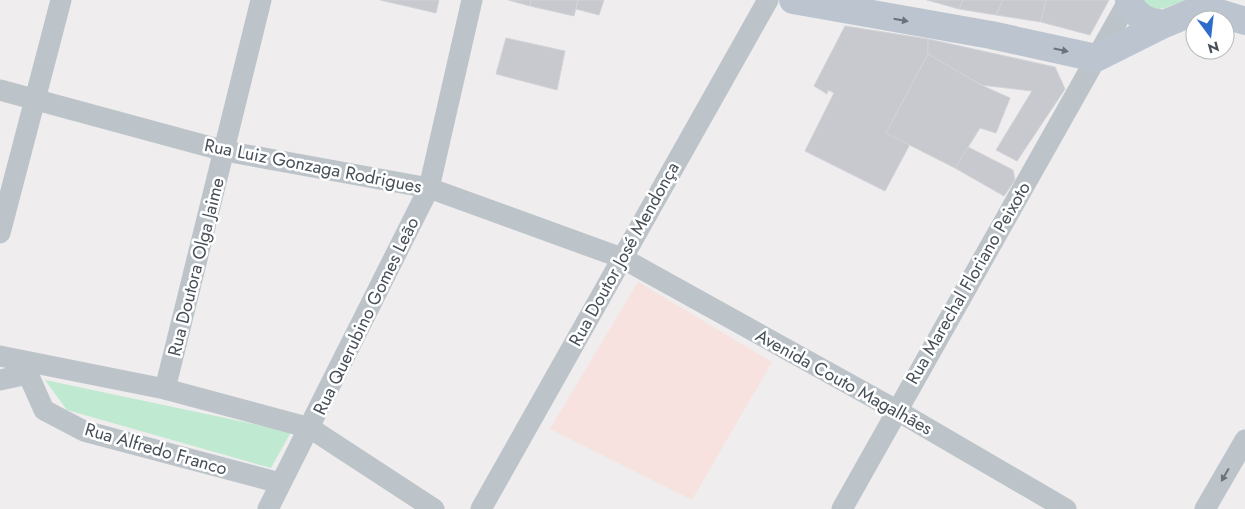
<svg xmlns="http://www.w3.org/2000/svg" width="1245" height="509" viewBox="0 0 1245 509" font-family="Jost,sans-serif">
<rect width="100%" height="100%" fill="#efeded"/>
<!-- medical -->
<path fill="#f7e2df" d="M 638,282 L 772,362 L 692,500 L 550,429 Z"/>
<!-- green -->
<g fill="#bfe9d0">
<path d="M 1142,0 L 1187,0 L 1164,8 L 1146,11 Z"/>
<path d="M 45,380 L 291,432 L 271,468 L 67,410 Z"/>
</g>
<!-- building -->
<g fill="#c7c9cf" stroke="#d1d3d8">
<path d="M 380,0 L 439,0 L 436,13 Z"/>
<path d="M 508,0 L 531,0 L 530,6 Z"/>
<path d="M 531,0 L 578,0 L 574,16 L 530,6 Z"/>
<path d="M 578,0 L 604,0 L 599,15 L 576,9 Z"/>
<path d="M 927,0 L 963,0 L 959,9 Z"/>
<path d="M 963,0 L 1003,0 L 996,15 L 959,9 Z"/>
<path d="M 1003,0 L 1046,0 L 1041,22 L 996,15 Z"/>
<path d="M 1046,0 L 1109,0 L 1090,35 L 1041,22 Z"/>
<path d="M 845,26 L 928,39 L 928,54 L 886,133 L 910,144 L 885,191 L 805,151 L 834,93 L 828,90 L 827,94 L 814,86 Z"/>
<path d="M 506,38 L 565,51 L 557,90 L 496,74 Z"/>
<path d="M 928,39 L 1055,67 L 1065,89 L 1017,161 L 996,150 L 1032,91 L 981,85 L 928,54 Z"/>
<path d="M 928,54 L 981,85 L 1010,98 L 996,133 L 980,128 L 955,168 L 886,133 Z"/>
<path d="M 968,147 L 1013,170 L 1015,180 L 1004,196 L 955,168 Z"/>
</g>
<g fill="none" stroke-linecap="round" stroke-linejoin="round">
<!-- street -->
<g stroke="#bcc4ca" stroke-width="21">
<path d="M 0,90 L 225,151 L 429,188 L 622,258 L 896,410 L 1066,509"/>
<path d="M 0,233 L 61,0"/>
<path d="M 0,356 L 165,389 L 310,428 L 434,509"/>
<path d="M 30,363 L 28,374 L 44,410 L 84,431 L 280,483"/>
<path d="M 0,380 L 28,374"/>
<path d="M 165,389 L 261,0"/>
<path d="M 268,509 L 429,188 L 472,0"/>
<path d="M 481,509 L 768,0"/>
<path d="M 842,509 L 1129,0"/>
<path d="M 1205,509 L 1245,440"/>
</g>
<!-- secondary -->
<g stroke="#bcc5cf" stroke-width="28">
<path d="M 793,0 L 991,35 L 1096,58 L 1164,24 L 1203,8 L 1245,21"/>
<path d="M 1129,1 C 1135,17 1147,22 1164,24"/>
</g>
</g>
<!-- one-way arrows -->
<defs><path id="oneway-solid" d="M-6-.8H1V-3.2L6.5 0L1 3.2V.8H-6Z" transform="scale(1.25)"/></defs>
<g fill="#6a727c">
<use href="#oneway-solid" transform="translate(901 20) rotate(10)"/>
<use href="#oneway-solid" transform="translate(1061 50) rotate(12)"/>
</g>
<use fill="#6a727a" href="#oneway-solid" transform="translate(1225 475) rotate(120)"/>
<g text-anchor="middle" stroke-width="5" stroke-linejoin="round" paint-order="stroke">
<!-- street labels -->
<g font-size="18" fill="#474f58" stroke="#fff">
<text transform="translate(313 166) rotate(11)" y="6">Rua Luiz Gonzaga Rodrigues</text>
<text transform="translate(624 254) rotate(-61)" y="6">Rua Doutor José Mendonça</text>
<text transform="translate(196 267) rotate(-76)" y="6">Rua Doutora Olga Jaime</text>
<text transform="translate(968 283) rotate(-60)" y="6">Rua Marechal Floriano Peixoto</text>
<text transform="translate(366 316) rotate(-64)" y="6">Rua Querubino Gomes Leão</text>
<text transform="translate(844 382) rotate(29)" y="6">Avenida Couto Magalhães</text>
<text transform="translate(156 449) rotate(16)" y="6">Rua Alfredo Franco</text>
</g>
</g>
<!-- north arrow -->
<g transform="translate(1210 35) rotate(165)"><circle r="24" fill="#ffffff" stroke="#b5b9bc"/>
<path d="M0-4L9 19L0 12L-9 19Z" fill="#2d6cc9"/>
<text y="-8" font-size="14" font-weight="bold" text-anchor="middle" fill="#474f58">N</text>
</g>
</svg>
